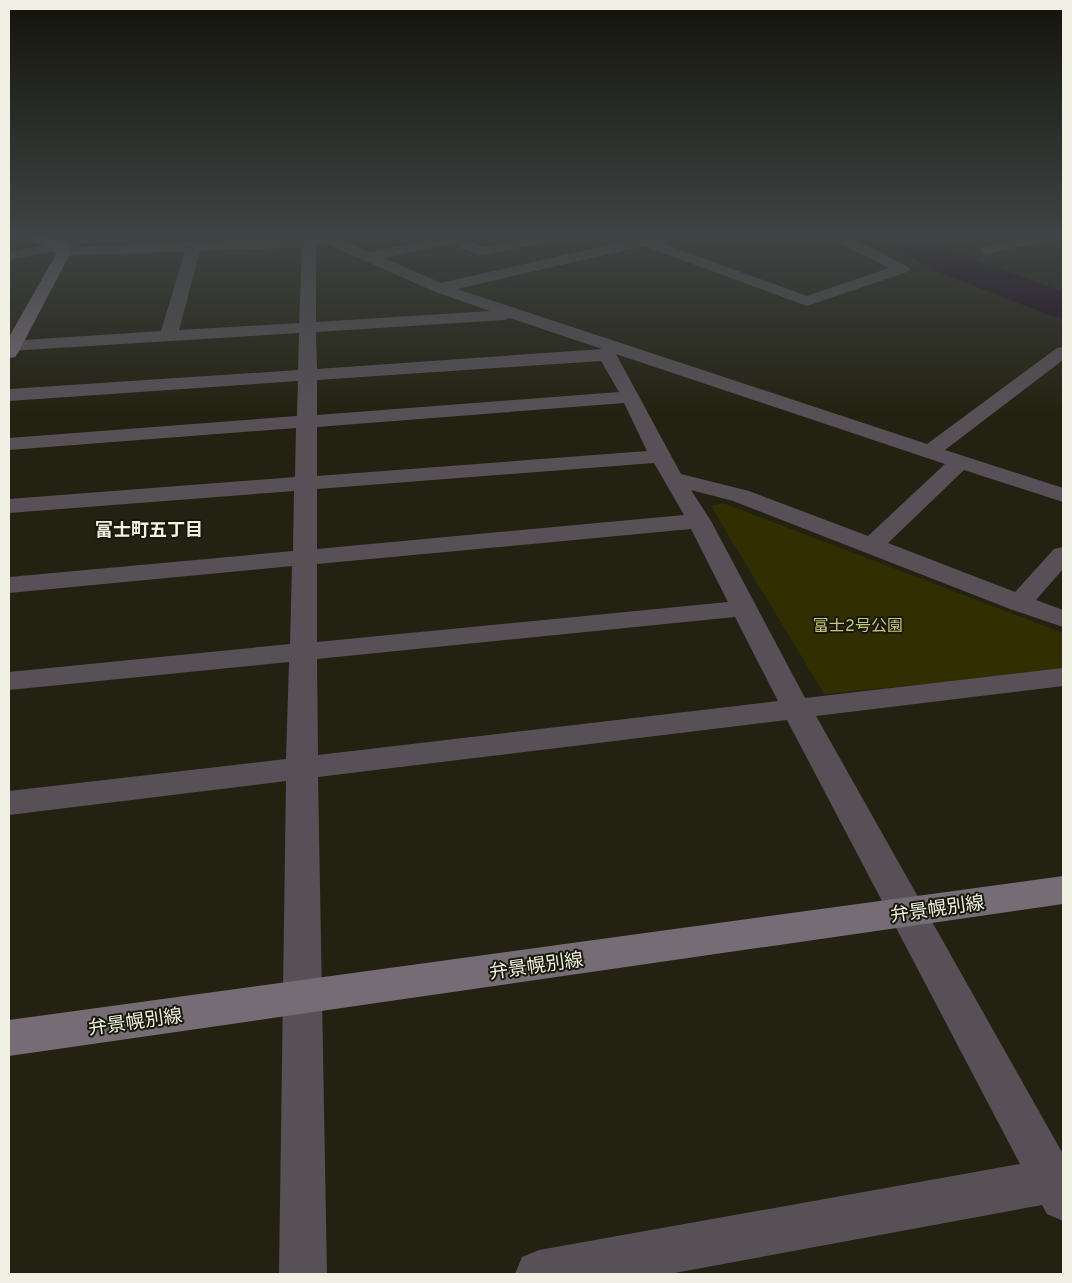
<svg xmlns="http://www.w3.org/2000/svg" width="1072" height="1283" viewBox="0 0 1072 1283" font-family="Overpass,'Noto Sans JP',sans-serif">
<rect width="100%" height="100%" fill="#232212"/>
<!-- green -->
<path fill="#312f01" d="M 723,503 L 1063,633 L 1063,670 L 824,694 L 711,506 Z"/>
<g fill="none" stroke-linecap="round" stroke-linejoin="round">
<!-- river -->
<path fill="#1f0622" fill-rule="evenodd" d="M 877,234 L 919,234 L 959,254 L 1063,292 L 1063,318 L 1049,315 L 933,270 L 882,241 Z"/>
<!-- minor -->
<g fill="#575157" fill-rule="evenodd">
<path d="M 310,234 L 328,234 L 370,252 L 453,235 L 484,247 L 547,234 L 571,234 L 569,237 L 482,256 L 451,244 L 384,258 L 441,283 L 643,237 L 663,234 L 687,234 L 685,237 L 661,243 L 807,296 L 889,268 L 828,237 L 826,234 L 843,234 L 907,266 L 910,269 L 907,272 L 807,306 L 644,246 L 457,289 L 927,444 L 1057,348 L 1063,347 L 1063,360 L 945,450 L 1063,488 L 1063,502 L 964,470 L 888,543 L 1015,592 L 1054,549 L 1063,547 L 1063,569 L 1036,600 L 1063,610 L 1063,627 L 1010,609 L 733,501 L 691,490 L 711,521 L 805,698 L 1063,668 L 1063,686 L 816,716 L 1063,1154 L 1063,1221 L 1047,1214 L 1042,1205 L 669,1274 L 515,1274 L 522,1257 L 539,1250 L 1020,1164 L 787,720 L 318,777 L 327,1274 L 279,1274 L 286,781 L 9,815 L 9,791 L 286,759 L 289,662 L 9,690 L 9,672 L 290,644 L 292,566 L 9,593 L 9,577 L 293,551 L 294,491 L 9,513 L 9,499 L 295,477 L 296,428 L 9,450 L 9,438 L 297,416 L 298,381 L 9,401 L 9,389 L 298,370 L 299,333 L 9,351 L 9,341 L 161,331 L 185,251 L 62,256 L 57,255 L 56,251 L 9,260 L 9,252 L 81,237 L 86,238 L 88,241 L 86,244 L 72,247 L 312,237 ZM 325,243 L 433,291 L 490,311 L 316,322 L 316,245 ZM 302,247 L 299,323 L 179,330 L 200,251 ZM 510,318 L 602,349 L 317,369 L 316,332 L 504,320 ZM 616,354 L 945,464 L 868,536 L 749,491 L 681,474 ZM 601,361 L 619,392 L 317,415 L 317,380 ZM 624,403 L 647,451 L 317,476 L 317,427 ZM 654,463 L 684,515 L 317,549 L 317,489 ZM 691,529 L 728,602 L 317,642 L 317,564 ZM 735,617 L 778,701 L 318,755 L 317,659 Z"/>
<path d="M 1042,234 L 1063,234 L 1063,237 L 988,254 L 983,253 L 981,250 L 983,247 Z"/>
</g>
<!-- secondary -->
<g fill="#756c76" fill-rule="evenodd">
<path d="M 17,234 L 37,234 L 66,242 L 70,254 L 18,353 L 15,357 L 9,358 L 9,337 L 56,254 L 54,248 L 19,237 Z"/>
<path d="M 1063,876 L 1063,904 L 9,1056 L 9,1020 Z"/>
</g>
</g>
<!-- sky -->
<linearGradient id="sky" x2="0" y2="1"><stop stop-color="#13130a"/><stop offset="0.57" stop-color="#3f4444"/><stop offset="1" stop-color="#3f4444" stop-opacity="0"/></linearGradient>
<rect width="1072" height="413" fill="url(#sky)"/>
<g text-anchor="middle" stroke-width="4" stroke-linejoin="round" paint-order="stroke">
<!-- park labels -->
<g font-size="16" fill="#c7c57b" stroke="#191909">
<text x="858" y="631">富士2号公園</text>
</g>
<!-- neighbourhood labels -->
<g font-size="18" font-weight="bold" fill="#f0f0e5" stroke="#191909">
<text x="149" y="536">富士町五丁目</text>
</g>
<!-- near-street labels -->
<g font-size="19" fill="#f0f0e5" stroke="#191909">
<text transform="translate(937 908) rotate(-8)" y="7">弁景幌別線</text>
<text transform="translate(536 965) rotate(-8)" y="7">弁景幌別線</text>
<text transform="translate(135 1021) rotate(-8)" y="7">弁景幌別線</text>
</g>
</g>
<!-- border -->
<rect width="1072" height="1283" fill="none" stroke="#f0f0e5" stroke-width="20"/>
</svg>
